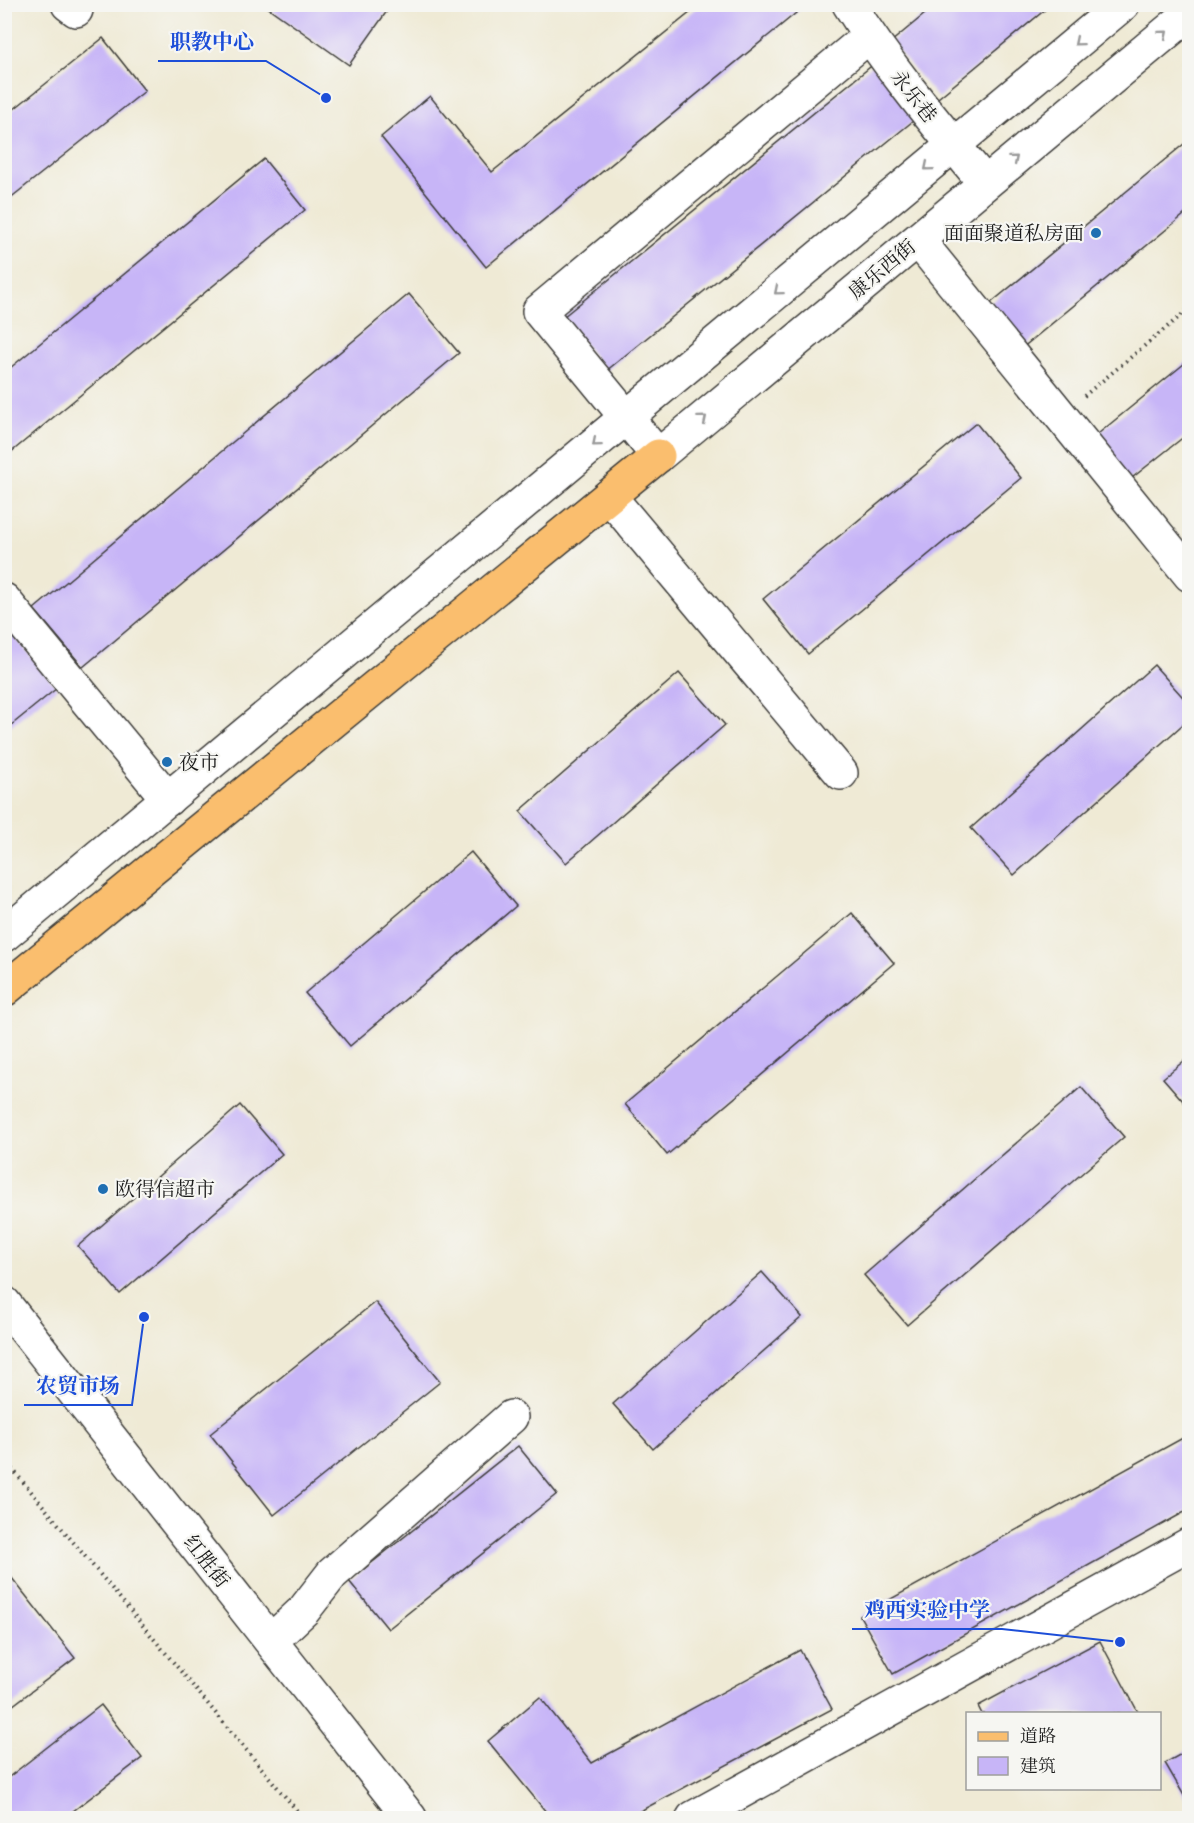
<svg xmlns="http://www.w3.org/2000/svg" width="1194" height="1823" viewBox="0 0 1194 1823" font-family="'IM FELL French Canon','Noto Serif SC',serif">
<rect width="100%" height="100%" fill="#f6f6f2"/>
<filter id="ink" filterUnits="userSpaceOnUse"><feTurbulence type="fractalNoise" baseFrequency=".0167" numOctaves="2"/><feDisplacementMap in="SourceGraphic" scale="12" xChannelSelector="R" yChannelSelector="G"/><feConvolveMatrix kernelMatrix="1 2 1 2 8 2 1 2 1" color-interpolation-filters="sRGB"/></filter>
<filter id="wash" filterUnits="userSpaceOnUse"><feTurbulence type="fractalNoise" baseFrequency=".008" numOctaves="4" result="noise"/><feDisplacementMap in="SourceGraphic" scale="24" xChannelSelector="R" yChannelSelector="G"/><feGaussianBlur stdDeviation="1.35" result="paint"/><feColorMatrix in="noise" values="0 0 0 0 0 0 0 0 0 0 0 0 0 0 0 0 0 1.4 0 .05"/><feComposite in="paint" operator="in"/></filter>
<g filter="url(#wash)">
<rect width="100%" height="100%" fill="#efead5"/>
<g id="blocks">
<!-- building -->
<g fill="#c7b5f7">
<path d="M 263,4 L 392,4 L 349,65 Z"/>
<path d="M 701,4 L 807,4 L 486,267 L 381,137 L 430,96 L 492,172 Z"/>
<path d="M 937,4 L 1052,4 L 938,98 L 891,42 Z"/>
<path d="M 103,38 L 145,91 L 4,203 L 4,117 Z"/>
<path d="M 875,63 L 918,117 L 606,371 L 563,317 Z"/>
<path d="M 1190,139 L 1190,210 L 1016,353 L 981,311 Z"/>
<path d="M 264,159 L 305,210 L 4,458 L 4,373 Z"/>
<path d="M 409,294 L 459,353 L 83,667 L 34,609 Z"/>
<path d="M 1190,359 L 1190,432 L 1123,485 L 1088,442 Z"/>
<path d="M 976,423 L 1021,478 L 808,654 L 763,599 Z"/>
<path d="M 9,630 L 57,688 L 4,731 L 4,633 Z"/>
<path d="M 1154,665 L 1190,705 L 1190,718 L 1014,875 L 971,828 Z"/>
<path d="M 679,673 L 725,725 L 566,863 L 520,811 Z"/>
<path d="M 471,852 L 516,906 L 350,1046 L 305,993 Z"/>
<path d="M 852,913 L 894,963 L 667,1155 L 625,1104 Z"/>
<path d="M 1190,1056 L 1190,1109 L 1163,1078 Z"/>
<path d="M 1081,1087 L 1124,1137 L 907,1325 L 864,1275 Z"/>
<path d="M 240,1105 L 282,1154 L 120,1294 L 78,1246 Z"/>
<path d="M 762,1272 L 802,1317 L 653,1449 L 613,1404 Z"/>
<path d="M 375,1302 L 440,1382 L 274,1515 L 210,1434 Z"/>
<path d="M 1190,1434 L 1190,1509 L 893,1674 L 860,1616 Z"/>
<path d="M 518,1446 L 557,1494 L 388,1629 L 349,1581 Z"/>
<path d="M 4,1568 L 75,1658 L 4,1712 Z"/>
<path d="M 1100,1641 L 1139,1714 L 982,1714 L 978,1706 Z"/>
<path d="M 800,1650 L 832,1709 L 627,1818 L 551,1818 L 488,1741 L 540,1697 L 592,1763 Z"/>
<path d="M 101,1705 L 142,1758 L 64,1818 L 5,1818 L 5,1780 Z"/>
<path d="M 1190,1749 L 1190,1798 L 1186,1799 L 1165,1763 Z"/>
</g>
</g>
</g>
<g filter="url(#ink)">
<use href="#blocks" fill-opacity="0" stroke="#3c3b38" stroke-width="1.5"/>
<g fill="none" stroke-linecap="round" stroke-linejoin="round">
<!-- minor casing -->
<g stroke="#3c3b38" stroke-width="36">
<g id="minor">
<path d="M 68,4 L 76,10"/>
<path d="M 849,4 C 889,68 937,125 985,183"/>
<path d="M 869,36 L 539,311 L 658,456 L 1190,13"/>
<path d="M 918,240 L 1190,575"/>
<path d="M 609,496 L 841,773"/>
<path d="M 4,600 L 168,799"/>
<path d="M 4,935 L 1123,4"/>
<path d="M 4,1303 L 410,1818"/>
<path d="M 271,1641 L 304,1610 L 332,1574 L 511,1417"/>
<path d="M 693,1818 L 1190,1544"/>
</g>
</g>
<!-- major casing -->
<g stroke="#3c3b38" stroke-width="36">
<path id="major" d="M 4,990 L 658,456"/>
</g>
<!-- path -->
<g stroke="#3c3b38" stroke-width="4" stroke-dasharray="1.5 4.5" stroke-linecap="butt">
<path d="M 1084,396 L 1190,308"/>
<path d="M 4,1459 L 303,1818"/>
</g>
<!-- minor -->
<use href="#minor" stroke="#fff" stroke-width="33"/>
<!-- major -->
<use href="#major" stroke="#fabe6e" stroke-width="33"/>
</g>
<!-- one-way arrows -->
<defs><path id="oneway-chevron" d="M-2-3.5L2.5 0L-2 3.5" fill="none" stroke-width="1.6" stroke-linecap="round" stroke-linejoin="round" transform="scale(1.5)"/></defs>
<g stroke="#999">
<use href="#oneway-chevron" transform="translate(1164 34) rotate(-40)"/>
<use href="#oneway-chevron" transform="translate(1078 42) rotate(140)"/>
<use href="#oneway-chevron" transform="translate(1014 159) rotate(-40)"/>
<use href="#oneway-chevron" transform="translate(928 167) rotate(140)"/>
<use href="#oneway-chevron" transform="translate(778 291) rotate(140)"/>
<use href="#oneway-chevron" transform="translate(703 419) rotate(-40)"/>
<use href="#oneway-chevron" transform="translate(596 443) rotate(140)"/>
</g>
</g>
<!-- markers -->
<g fill="#1f6fb2" stroke="#f6f6f2" stroke-width="2">
<circle cx="1096" cy="233" r="6"/>
<circle cx="167" cy="762" r="6"/>
<circle cx="103" cy="1189" r="6"/>
</g>
<g text-anchor="middle" stroke-width="4.5" stroke-linejoin="round" paint-order="stroke">
<!-- street labels -->
<g font-size="20" fill="#1c1c1c" stroke="#f6f6f2">
<text transform="translate(914 96) rotate(52)" y="7">永乐巷</text>
<text transform="translate(882 269) rotate(-40)" y="7">康乐西街</text>
<text transform="translate(207 1561) rotate(52)" y="7">红胜街</text>
</g>
<!-- poi labels -->
<g font-size="20" fill="#1c1c1c" stroke="#f6f6f2" text-anchor="start">
<text x="1084" y="240" text-anchor="end">面面聚道私房面</text>
<text x="179" y="769">夜市</text>
<text x="115" y="1196">欧得信超市</text>
</g>
</g>
<!-- callouts -->
<path fill="none" stroke="#1d4ed8" stroke-width="2" d="M326 98L266 61H158M144 1317L132 1405H24M1120 1642L1002 1629H852"/>
<g fill="#1d4ed8" stroke="#f6f6f2" stroke-width="2">
<circle cx="326" cy="98" r="6"/>
<circle cx="144" cy="1317" r="6"/>
<circle cx="1120" cy="1642" r="6"/>
</g>
<g font-size="21" text-anchor="middle" font-weight="bold" fill="#1d4ed8" stroke="#f6f6f2" stroke-width="4.5" stroke-linejoin="round" paint-order="stroke">
<text x="212" y="49">职教中心</text>
<text x="78" y="1393">农贸市场</text>
<text x="927" y="1617">鸡西实验中学</text>
</g>
<!-- margin -->
<rect width="1194" height="1823" fill="none" stroke="#f6f6f2" stroke-width="24"/>
<!-- legend -->
<rect x="966" y="1712" width="195" height="78" fill="#f6f6f2" stroke="#9f9f9c" stroke-width="1.5"/>
<rect x="978" y="1732" width="30" height="9" fill="#fabe6e" stroke="#9f9f9c" stroke-width="1.5"/>
<text x="1020" y="1742" font-size="18" fill="#1c1c1c">道路</text>
<rect x="978" y="1757" width="30" height="18" fill="#c7b5f7" stroke="#9f9f9c" stroke-width="1.5"/>
<text x="1020" y="1772" font-size="18" fill="#1c1c1c">建筑</text>
</svg>
